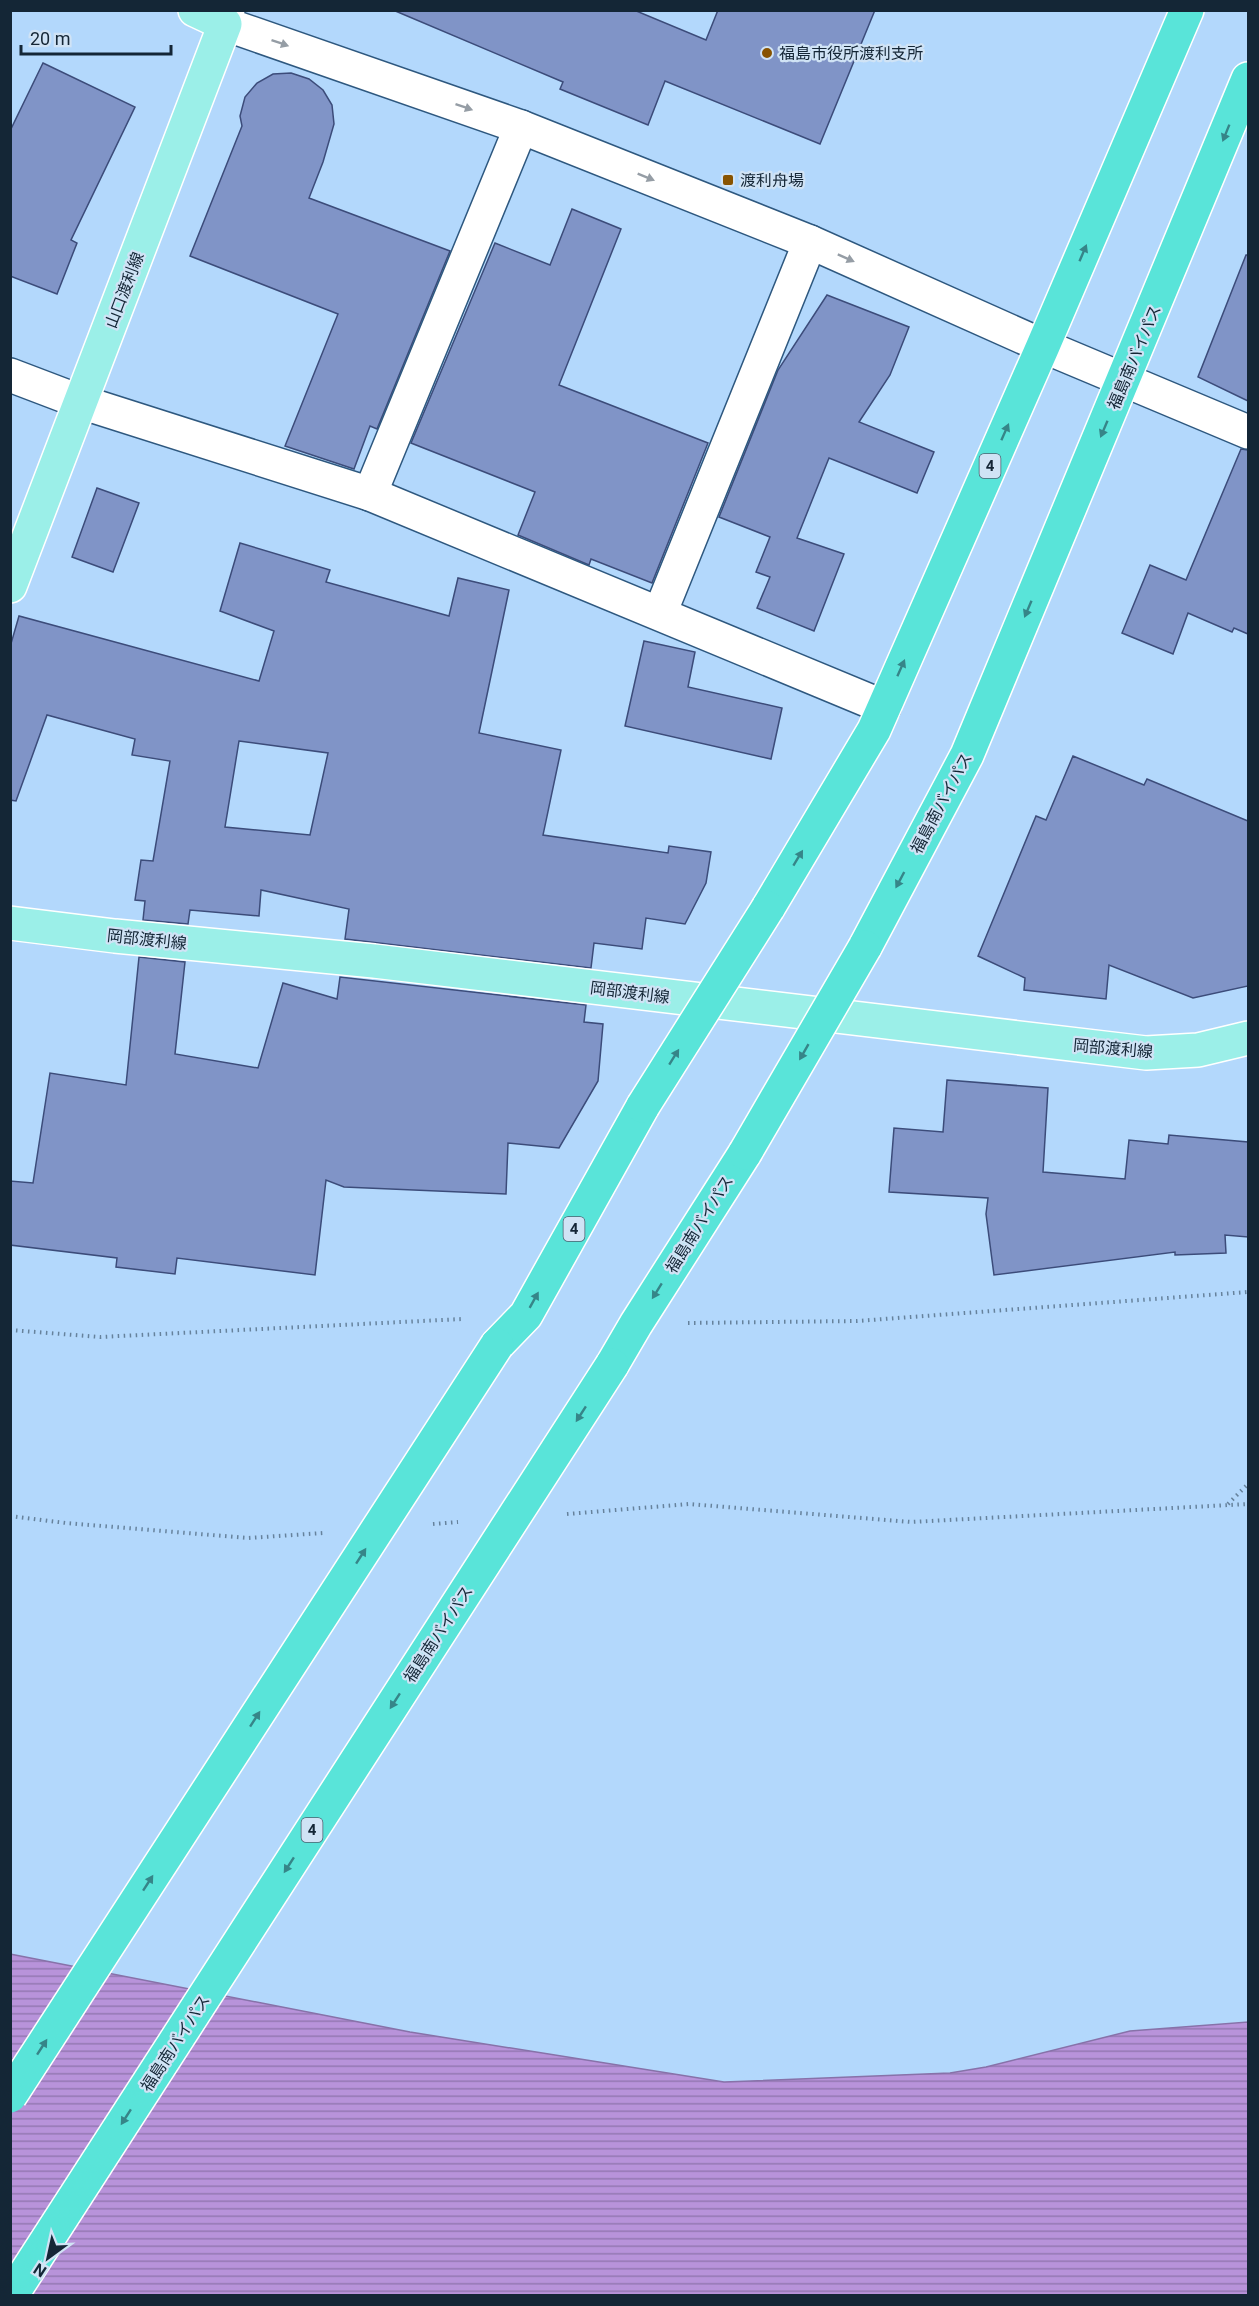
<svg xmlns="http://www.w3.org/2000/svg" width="1259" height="2306" viewBox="0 0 1259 2306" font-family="Roboto,'Noto Sans JP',sans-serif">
<defs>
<pattern id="water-rules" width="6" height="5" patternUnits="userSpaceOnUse" patternTransform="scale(1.5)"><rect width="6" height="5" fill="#b893da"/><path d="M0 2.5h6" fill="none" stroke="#9478b2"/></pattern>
</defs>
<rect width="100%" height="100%" fill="#b3d8fc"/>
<!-- water -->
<path fill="url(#water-rules)" stroke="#8772a9" stroke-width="1.5" d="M 10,1954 L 410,2032 L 724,2082 L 950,2073 L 986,2067 L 1130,2031 L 1248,2022 L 1248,2295 L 11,2295 Z"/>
<!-- building -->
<g fill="#8094c7" stroke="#3c4c7a" stroke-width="1.5" fill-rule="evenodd">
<path d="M 393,10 L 634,10 L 706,40 L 718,10 L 875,10 L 820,144 L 665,81 L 648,125 L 560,89 L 563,82 Z"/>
<path d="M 43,63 L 135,107 L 71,240 L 77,243 L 57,294 L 10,276 L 10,131 Z"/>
<path d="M 291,73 L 309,79 L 323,90 L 332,105 L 334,124 L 323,162 L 309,198 L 450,251 L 377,429 L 370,426 L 354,469 L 285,446 L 338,314 L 190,256 L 242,126 L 240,116 L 245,97 L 257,83 L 273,74 Z"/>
<path d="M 572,209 L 621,229 L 559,385 L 708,443 L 652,583 L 591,559 L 589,565 L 518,535 L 535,492 L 411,443 L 495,243 L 550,265 Z"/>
<path d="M 1246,255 L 1248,255 L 1248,401 L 1198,377 Z"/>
<path d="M 827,295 L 909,327 L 890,375 L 859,422 L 934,452 L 917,493 L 829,458 L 797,538 L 844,554 L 814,631 L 757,608 L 770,577 L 756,572 L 770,537 L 719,517 L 778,370 Z"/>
<path d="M 1241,449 L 1248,450 L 1248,634 L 1234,628 L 1232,632 L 1188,613 L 1173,654 L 1122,633 L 1150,565 L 1186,580 Z"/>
<path d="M 97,488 L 139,503 L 113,572 L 72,557 Z"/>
<path d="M 240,543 L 330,570 L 326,582 L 449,616 L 458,578 L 509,590 L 479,733 L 561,750 L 543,835 L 668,853 L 669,846 L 711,852 L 706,883 L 685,924 L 646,918 L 642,949 L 594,943 L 591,968 L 345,939 L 349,909 L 261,890 L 259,916 L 190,910 L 188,924 L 143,920 L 145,901 L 135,900 L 141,860 L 153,861 L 170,761 L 132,755 L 135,739 L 47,715 L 16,801 L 10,800 L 10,647 L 19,616 L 259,681 L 274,631 L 220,611 ZM 239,741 L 328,753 L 310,835 L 225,827 Z"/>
<path d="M 644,641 L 695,652 L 688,687 L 782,708 L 771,759 L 625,726 Z"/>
<path d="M 1073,756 L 1144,785 L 1147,779 L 1248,821 L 1248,986 L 1193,998 L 1109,965 L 1106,999 L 1024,990 L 1025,978 L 978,956 L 1036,816 L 1046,820 Z"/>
<path d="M 139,957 L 185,962 L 175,1054 L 258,1068 L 283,983 L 337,999 L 340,977 L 586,1005 L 584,1022 L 603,1024 L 598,1081 L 559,1148 L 508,1143 L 506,1194 L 344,1187 L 326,1180 L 315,1275 L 177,1258 L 175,1274 L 116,1267 L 117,1258 L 10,1245 L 10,1181 L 33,1183 L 50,1073 L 126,1085 Z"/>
<path d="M 947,1080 L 1048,1088 L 1043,1172 L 1125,1179 L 1129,1140 L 1168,1144 L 1169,1135 L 1248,1142 L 1248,1237 L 1225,1235 L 1226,1253 L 1175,1255 L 1175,1252 L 994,1275 L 986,1214 L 988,1198 L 889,1192 L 894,1128 L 943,1132 Z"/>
</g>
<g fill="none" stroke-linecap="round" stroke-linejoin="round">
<!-- minor casing -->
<g stroke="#2e587f" stroke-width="36">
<g id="minor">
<path d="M 228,10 L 225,24 L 521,127 L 810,242 L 1043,346 L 1248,432"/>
<path d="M 10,375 L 81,402 L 370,494 L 521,127"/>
<path d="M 370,494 L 884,707"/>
<path d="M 660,613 L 810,242"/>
</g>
</g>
<!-- major casing -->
<g stroke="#fff" stroke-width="36">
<g id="major">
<path d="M 10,586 L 225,24 L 195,10"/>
<path d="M 10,923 L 115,936 L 374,961 L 1146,1053 L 1198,1050 L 1248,1038"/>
</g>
</g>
<!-- highway casing -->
<g stroke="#fff" stroke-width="36">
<g id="highway">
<path d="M 768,908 L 874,730 L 1043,346 L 1187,10"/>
<path d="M 865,947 L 967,755 L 1248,79"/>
<path d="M 497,1345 L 526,1315 L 643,1106"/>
<path d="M 612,1365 L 636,1324 L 745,1153"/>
</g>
</g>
<!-- path -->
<g stroke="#66829c" stroke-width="4" stroke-dasharray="1.5 4.5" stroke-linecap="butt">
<path d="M 688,1323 L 857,1321 L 1248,1292"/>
<path d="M 10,1330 L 100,1337 L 462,1319"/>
<path d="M 1228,1504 L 1248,1484"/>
<path d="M 567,1514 L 689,1504 L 911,1522 L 1248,1504"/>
<path d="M 10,1516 L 66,1523 L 248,1538 L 323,1533"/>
<path d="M 433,1524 L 458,1522"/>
</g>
<!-- minor -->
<use href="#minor" stroke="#fff" stroke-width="33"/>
<!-- major -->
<use href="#major" stroke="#9befe8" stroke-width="33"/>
<!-- highway -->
<use href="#highway" stroke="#59e4d9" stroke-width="33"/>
<!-- highway-bridge casing -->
<g stroke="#fff" stroke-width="36" stroke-linecap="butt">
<g id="highway-bridge">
<path d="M 643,1106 L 768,908"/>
<path d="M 745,1153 L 865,947"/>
<path d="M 10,2096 L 497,1345"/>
<path d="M 11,2296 L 612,1365"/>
</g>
</g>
<!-- highway-bridge -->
<use href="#highway-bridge" stroke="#59e4d9" stroke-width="33"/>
</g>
<!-- one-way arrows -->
<defs><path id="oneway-solid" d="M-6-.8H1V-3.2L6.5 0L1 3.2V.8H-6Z" transform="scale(1.5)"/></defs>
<g fill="#959da5">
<use href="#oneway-solid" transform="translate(280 43) rotate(19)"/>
<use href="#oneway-solid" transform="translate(464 107) rotate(19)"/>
<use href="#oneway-solid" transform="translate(646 177) rotate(22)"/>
<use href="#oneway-solid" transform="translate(846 258) rotate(24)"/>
</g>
<g fill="#368588">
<use href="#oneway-solid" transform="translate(1226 133) rotate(112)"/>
<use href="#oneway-solid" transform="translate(1083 253) rotate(-67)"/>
<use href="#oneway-solid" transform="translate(1104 429) rotate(113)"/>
<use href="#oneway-solid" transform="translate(1005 432) rotate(-66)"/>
<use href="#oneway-solid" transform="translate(1028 609) rotate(113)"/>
<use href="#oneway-solid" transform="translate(901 668) rotate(-66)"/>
<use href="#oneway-solid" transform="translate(798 858) rotate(-59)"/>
<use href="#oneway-solid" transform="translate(900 880) rotate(118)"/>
<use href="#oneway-solid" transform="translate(804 1052) rotate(120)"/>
<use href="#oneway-solid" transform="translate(674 1057) rotate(-58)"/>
<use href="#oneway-solid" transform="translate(657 1291) rotate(122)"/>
<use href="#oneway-solid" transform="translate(534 1300) rotate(-61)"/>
<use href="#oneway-solid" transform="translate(581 1414) rotate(123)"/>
<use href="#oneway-solid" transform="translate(361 1556) rotate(-57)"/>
<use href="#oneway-solid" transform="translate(395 1701) rotate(123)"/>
<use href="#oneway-solid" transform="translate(255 1719) rotate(-57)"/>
<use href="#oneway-solid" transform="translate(289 1865) rotate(123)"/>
<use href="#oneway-solid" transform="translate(148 1883) rotate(-57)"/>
<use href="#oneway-solid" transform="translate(42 2047) rotate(-57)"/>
<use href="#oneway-solid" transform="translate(126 2117) rotate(123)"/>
</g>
<!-- markers -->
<g fill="#885300" stroke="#d0e3f5" stroke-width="2">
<circle cx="767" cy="53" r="6"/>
<rect x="722" y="174" width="12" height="12" rx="3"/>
</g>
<g text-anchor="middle" stroke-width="4.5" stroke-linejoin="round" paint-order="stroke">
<!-- shield labels -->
<g fill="#d0e3f5" stroke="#4c5f6f" stroke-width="1.5">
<rect x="979.5" y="454" width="21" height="24" rx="4.5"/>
<rect x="563.5" y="1217" width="21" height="24" rx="4.5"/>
<rect x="301.5" y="1818" width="21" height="24" rx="4.5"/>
</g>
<g font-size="15" font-weight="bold" fill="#142636">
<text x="990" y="471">4</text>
<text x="574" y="1234">4</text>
<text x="312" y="1835">4</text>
</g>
<!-- poi labels -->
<g font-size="16" fill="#142636" stroke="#d0e3f5" text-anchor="start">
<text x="779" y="59">福島市役所渡利支所</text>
<text x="740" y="186">渡利舟場</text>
</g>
<!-- street labels -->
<g font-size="16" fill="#142636" stroke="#d0e3f5">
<text transform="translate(124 290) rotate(-69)" y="6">山口渡利線</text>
<text transform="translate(1134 357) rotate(-67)" y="6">福島南バイパス</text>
<text transform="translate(941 803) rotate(-62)" y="6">福島南バイパス</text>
<text transform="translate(147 939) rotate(6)" y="6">岡部渡利線</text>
<text transform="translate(630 992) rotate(7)" y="6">岡部渡利線</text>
<text transform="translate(1113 1048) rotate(5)" y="6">岡部渡利線</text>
<text transform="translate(699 1224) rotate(-58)" y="6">福島南バイパス</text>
<text transform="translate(438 1634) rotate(-57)" y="6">福島南バイパス</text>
<text transform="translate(175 2043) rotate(-57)" y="6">福島南バイパス</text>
</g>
</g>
<!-- border -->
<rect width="1259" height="2306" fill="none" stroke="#142636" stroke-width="24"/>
<!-- north arrow -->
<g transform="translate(48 2258) rotate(213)" stroke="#d0e3f5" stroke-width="4.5" paint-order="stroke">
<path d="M0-4.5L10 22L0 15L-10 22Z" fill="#142636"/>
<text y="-9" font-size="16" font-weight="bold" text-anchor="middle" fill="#142636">N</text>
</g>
<!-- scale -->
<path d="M21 45v9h150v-9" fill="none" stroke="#142636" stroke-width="3"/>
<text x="30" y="45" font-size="18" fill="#142636" stroke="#d0e3f5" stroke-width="4.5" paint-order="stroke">20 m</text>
</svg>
